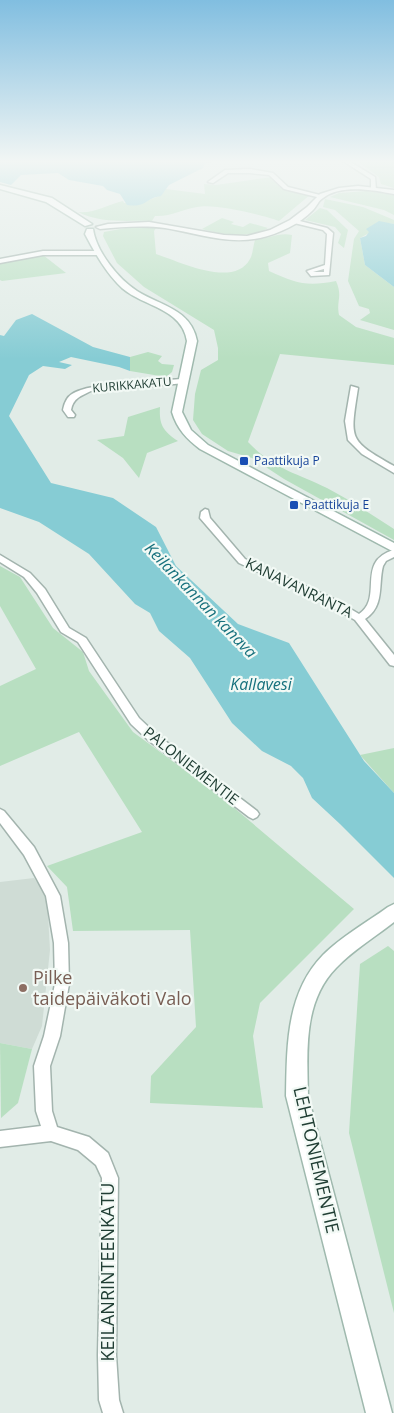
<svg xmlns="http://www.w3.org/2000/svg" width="394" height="1413" viewBox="0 0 394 1413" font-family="'Open Sans',sans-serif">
<rect width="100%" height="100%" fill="#e1ece7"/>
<!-- built -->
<path fill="#cfdcd5" d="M 34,878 L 47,896 L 50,950 L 42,1026 L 32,1049 L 0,1043 L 0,882 Z"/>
<!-- green -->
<g fill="#b8dfc1">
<path d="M 357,161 L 394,161 L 394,188 L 381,184 L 379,177 Z"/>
<path d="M 272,177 L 280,187 L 311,194 L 279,221 C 262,215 215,203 197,207 C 183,209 170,217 155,216 L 152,221 C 127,220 102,224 78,212 C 93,214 109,204 123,201 L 124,203 C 139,201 157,202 166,189 L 205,194 L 204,184 L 216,185 Z"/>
<path d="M 367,191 L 394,195 L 394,215 L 384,210 L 330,197 L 339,193 Z"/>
<path d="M 325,199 L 363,207 L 394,220 L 394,224 L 387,223 L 360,238 L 365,265 L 394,287 L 394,330 L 360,320 L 370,313 L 369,309 L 359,306 L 348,281 L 354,239 L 359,231 L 335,210 L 323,207 Z"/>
<path d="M 320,208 L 327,210 L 348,230 L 344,248 L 338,243 L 341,234 L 335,227 L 305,220 Z"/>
<path d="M 222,218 L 234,222 L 231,224 L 243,227 L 250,223 L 268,228 C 249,239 223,235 202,229 Z"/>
<path d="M 137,226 L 156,228 L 154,231 L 156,254 C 178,261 234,289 250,259 C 253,254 253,246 255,240 C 268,239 279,232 292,235 L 290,253 L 268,263 L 269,271 C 296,283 306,287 336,281 C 343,297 336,300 339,315 L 356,327 L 394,338 L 394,365 L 280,354 L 248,442 C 275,470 295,472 327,488 C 350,500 372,515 394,529 L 394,540 L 284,479 L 252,458 L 228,451 L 202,434 L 193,420 L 195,394 L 201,370 L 218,360 L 218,348 L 214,330 L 144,287 L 117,263 L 103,236 L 104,232 Z"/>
<path d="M 43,255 L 66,273 L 2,281 L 0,280 L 0,263 Z"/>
<path d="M 148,352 L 162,356 L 158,361 L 162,364 L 174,365 L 172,372 L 166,377 L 130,371 L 130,357 Z"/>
<path d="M 160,407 C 159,425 163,431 178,441 L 147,453 L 139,478 L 123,458 L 97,440 L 124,436 L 128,417 Z"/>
<path d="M 0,566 L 20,577 L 53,628 L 83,652 L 89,671 L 133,732 L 220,796 L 354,909 L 260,1003 L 253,1036 L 263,1108 L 150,1103 L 151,1076 L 196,1027 L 190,930 L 73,931 L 67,887 L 47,866 L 142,832 L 79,732 L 0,766 L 0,686 L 36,669 L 0,606 Z"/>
<path d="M 394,748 L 394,793 L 360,755 Z"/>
<path d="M 388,946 L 394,951 L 394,1313 L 349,1133 L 360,964 Z"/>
<path d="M 0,1043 L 32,1049 L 18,1103 L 1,1118 Z"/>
</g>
<!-- water -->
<g fill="#86ccd4">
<path d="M 0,161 L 217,161 L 204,164 L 203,168 L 169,185 L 161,196 C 145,198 147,208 127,205 L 120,194 L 107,190 L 103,186 L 69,180 L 58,173 L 21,175 L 11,185 L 0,182 Z"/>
<path d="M 379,221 L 394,224 L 394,287 L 365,265 L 360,238 L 366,236 L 369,232 L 366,229 Z"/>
<path d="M 32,314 L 93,347 L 130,357 L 130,371 L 119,367 L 71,357 L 59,362 L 72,365 L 65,369 L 43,366 L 29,375 L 9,416 L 51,483 L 113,498 L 156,527 L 176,566 L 238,624 L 289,643 L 364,761 L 394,793 L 394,878 L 340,824 L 312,798 L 303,778 L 291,766 L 262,751 L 232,723 L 190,658 L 159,631 L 150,613 L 135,604 L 89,554 L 39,522 L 0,508 L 0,335 L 4,336 L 16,320 Z"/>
</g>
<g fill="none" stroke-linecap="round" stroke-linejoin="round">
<!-- minor casing -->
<g stroke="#a3b4ae" stroke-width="3">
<g id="minor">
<path d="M 343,161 L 349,161 L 375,177 L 376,190 L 371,189 L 371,179 Z"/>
<path d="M 250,169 L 273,173 L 288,187 L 324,196 L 321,198 L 284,189 L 269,175 L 250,173 L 228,173 L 213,183 L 208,182 L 225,170 Z"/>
<path d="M 292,219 L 327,228 L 333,233 L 329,275 L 311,276 L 307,271 L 325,265 L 327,234 L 323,230 L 290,222 ZM 324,269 L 324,272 L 313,272 Z"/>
<path d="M 43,251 L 98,251 L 101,253 L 98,255 L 43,255 L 0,263 L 0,259 Z"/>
<path d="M 183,379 L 186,379 L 186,383 L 91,391 C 81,396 73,398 71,410 L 75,415 L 74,417 L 68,417 L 63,410 C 64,404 67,397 72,394 C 90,382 158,381 183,379 Z"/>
<path d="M 351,386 L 358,388 C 350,440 348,440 394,466 L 394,473 L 362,454 L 348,440 L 345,421 Z"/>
<path d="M 205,509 L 208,510 L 210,518 L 245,559 L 332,598 L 359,614 C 384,598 355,561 394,550 L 394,557 L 386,561 L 383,566 C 378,585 385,606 365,619 L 394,655 L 394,666 L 390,665 L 355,620 L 324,602 L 239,563 L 200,518 L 201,512 Z"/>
<path d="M 0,555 L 30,573 L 45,589 L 69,628 L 86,638 L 139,718 L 156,734 L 257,811 L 259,814 L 257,817 L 253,819 L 249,817 L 148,740 L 131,724 L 78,642 L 61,632 L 37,593 L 24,577 L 0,562 Z"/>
<path d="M 0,809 L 4,811 L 34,847 L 60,896 L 68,943 L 69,984 L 60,1036 L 50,1066 L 52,1111 L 57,1127 L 89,1137 L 108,1153 L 118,1178 L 116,1355 L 119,1400 L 123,1413 L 103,1413 L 99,1400 L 98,1355 L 102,1178 L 96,1165 L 78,1150 L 51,1141 L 0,1147 L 0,1131 L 41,1126 L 36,1111 L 34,1066 L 44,1036 L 55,984 L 54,943 L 46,896 L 24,855 L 0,823 Z"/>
</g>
</g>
<!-- tertiary casing -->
<g stroke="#a3b4ae" stroke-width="3">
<path id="tertiary" d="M 358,186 L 394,190 L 394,194 C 373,190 341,184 323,198 C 318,201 317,206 313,210 C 300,224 278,234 260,238 C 227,245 197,233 165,228 C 144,225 122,227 100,229 L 96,227 L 108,224 L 149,222 L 224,235 L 247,236 L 270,230 L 290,220 L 307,207 L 320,194 L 339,188 Z"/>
</g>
<!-- secondary casing -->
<g stroke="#9fb9ae" stroke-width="3">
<g id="secondary">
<path d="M 0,185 L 52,198 L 92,224 L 85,226 L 46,202 L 0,189 Z"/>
<path d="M 87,229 L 93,229 C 96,251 118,279 137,291 C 161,306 191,309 197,341 L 182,412 L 191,430 L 208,445 L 394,543 L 394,552 L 200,449 C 187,439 177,429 172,412 L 187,341 C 182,308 144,307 122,288 C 106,273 95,253 85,234 Z"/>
<path d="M 394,904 L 394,922 C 375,937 353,950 336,968 C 303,1002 307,1051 308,1096 L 392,1413 L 366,1413 L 286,1096 C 287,1046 286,993 323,955 C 342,936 366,923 388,907 Z"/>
</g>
</g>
<!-- minor -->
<use href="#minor" fill="#fff" fill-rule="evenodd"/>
<!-- tertiary -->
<use href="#tertiary" fill="#fff" fill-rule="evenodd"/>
<!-- secondary -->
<use href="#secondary" fill="#fff" fill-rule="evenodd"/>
</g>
<!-- sky -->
<linearGradient id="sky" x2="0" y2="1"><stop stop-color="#81bee0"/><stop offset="0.45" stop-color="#f2f6f4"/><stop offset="1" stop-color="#f2f6f4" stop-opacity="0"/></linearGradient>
<rect width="394" height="359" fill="url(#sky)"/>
<!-- markers -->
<g fill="#1a4fb4" stroke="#f2f9f5" stroke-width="2">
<rect x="239" y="456" width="10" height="10" rx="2.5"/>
<rect x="289" y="500" width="10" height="10" rx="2.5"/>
</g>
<circle fill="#8d6e63" stroke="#f2f9f5" stroke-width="2" cx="23" cy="988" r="5"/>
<g text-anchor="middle" stroke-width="4.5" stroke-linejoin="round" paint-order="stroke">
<!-- far-street labels -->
<g font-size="12" fill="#203e34" stroke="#f2f9f5">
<text transform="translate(132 385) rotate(-5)" y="4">KURIKKAKATU</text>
</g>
<!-- far-transit labels -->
<g font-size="12" fill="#164399" stroke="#f2f9f5" text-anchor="start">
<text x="254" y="465">Paattikuja P</text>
<text x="304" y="509">Paattikuja E</text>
</g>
<!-- street labels -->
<g font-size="15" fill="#203e34" stroke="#f2f9f5">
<text transform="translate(299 588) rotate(26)" y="5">KANAVANRANTA</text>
<text transform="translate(191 766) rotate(38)" y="5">PALONIEMENTIE</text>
</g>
<!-- water labels -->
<g font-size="16" font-style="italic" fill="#17717d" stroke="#f2f9f5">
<text transform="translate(201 600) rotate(46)" y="6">Keilankannan kanava</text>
<text x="261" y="690">Kallavesi</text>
</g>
<!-- near-education labels -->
<g font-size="18" fill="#785e54" stroke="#f2f9f5" text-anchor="start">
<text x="33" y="984">Pilke<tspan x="33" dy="21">taidepäiväkoti Valo</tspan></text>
</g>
<!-- near-street labels -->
<g font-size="18" fill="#203e34" stroke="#f2f9f5">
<text transform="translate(316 1160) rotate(77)" y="6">LEHTONIEMENTIE</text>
<text transform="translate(108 1272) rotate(-90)" y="6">KEILANRINTEENKATU</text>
</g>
</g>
</svg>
